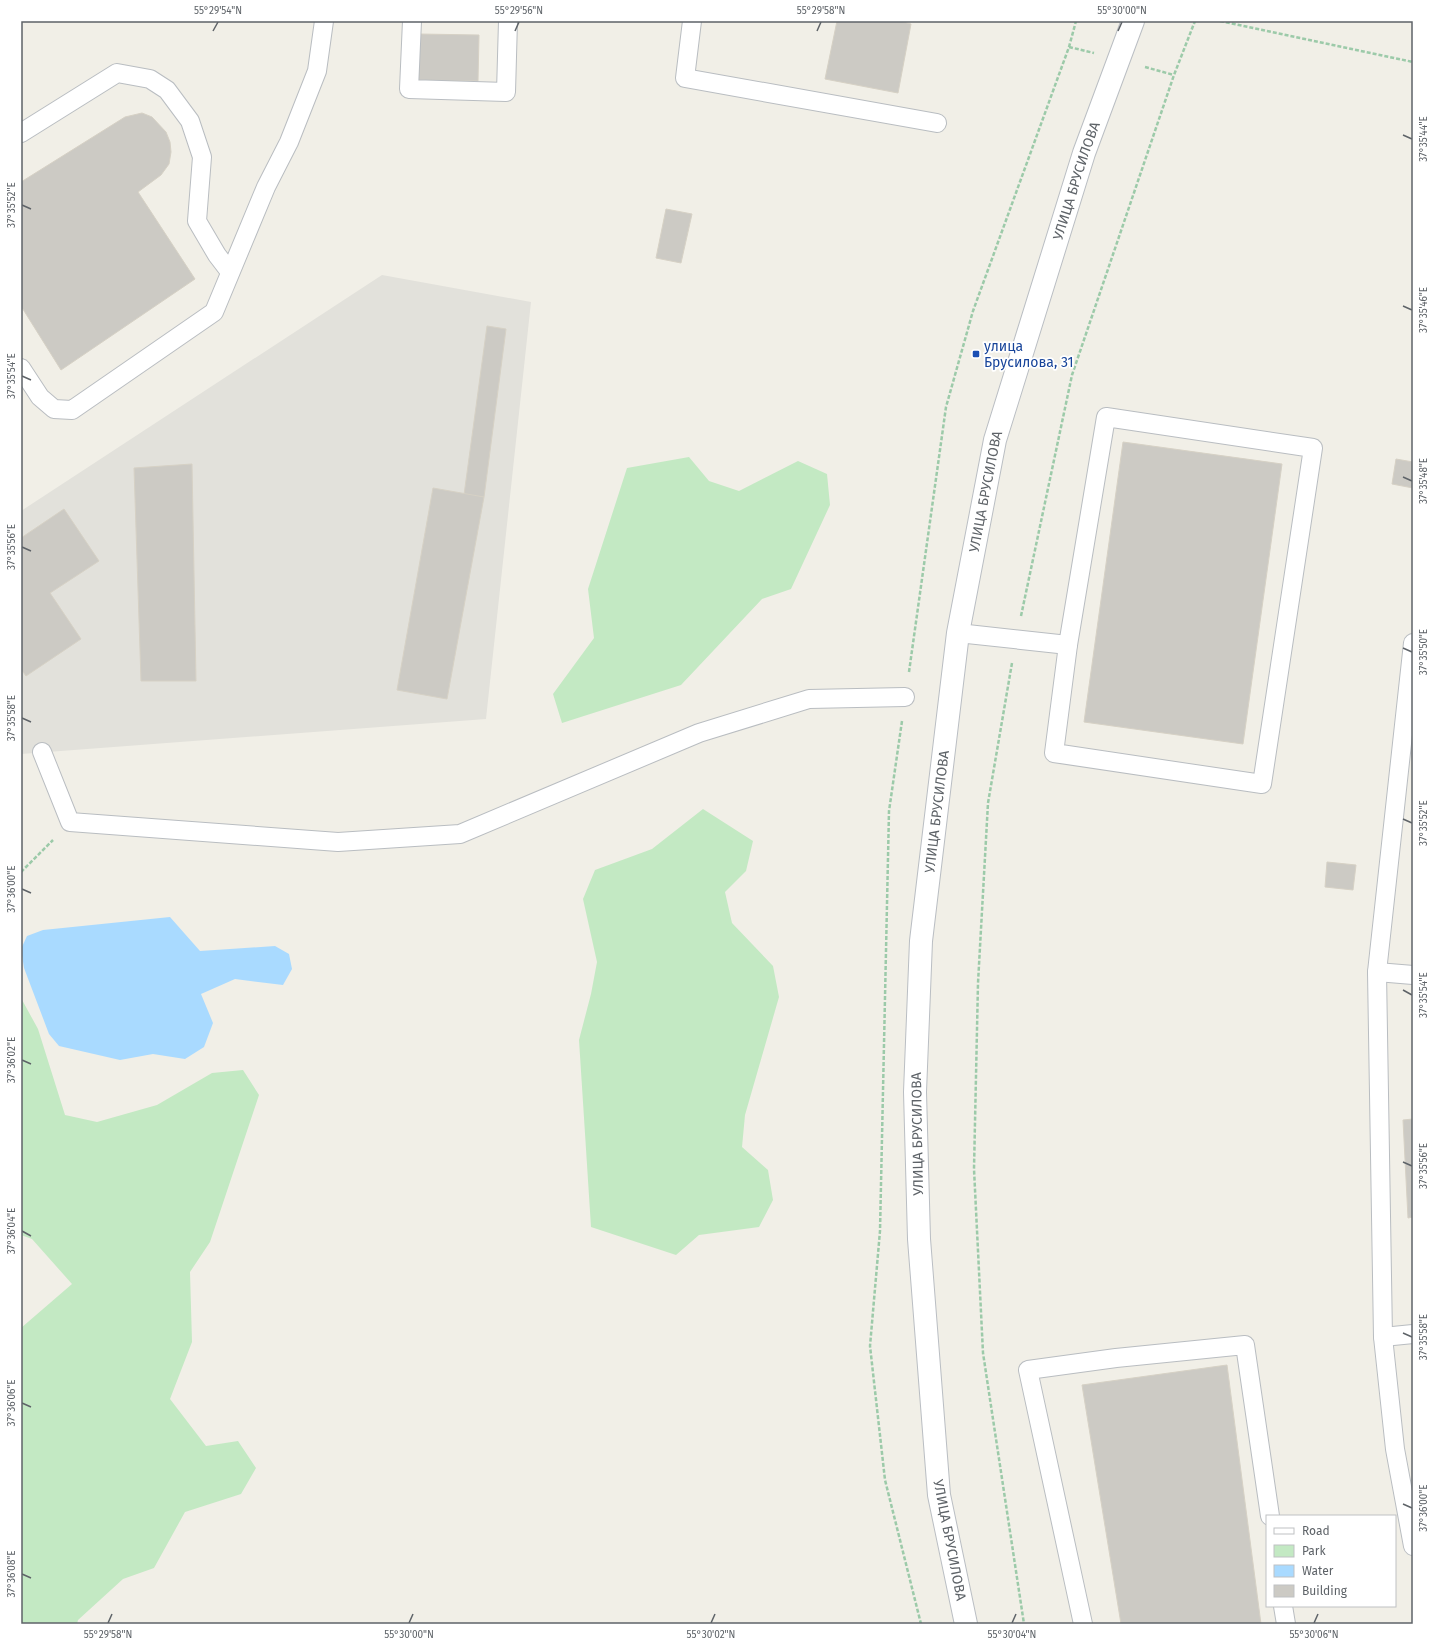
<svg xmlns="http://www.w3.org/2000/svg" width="1434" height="1645" viewBox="0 0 1434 1645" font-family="'Fira Sans',sans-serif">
<rect width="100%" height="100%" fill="#f1efe7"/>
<!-- industrial -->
<path fill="#e2e1db" d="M 382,275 L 531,302 L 486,719 L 21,754 L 21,511 Z"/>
<!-- green -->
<g fill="#c3e9c3">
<path d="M 689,457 L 709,481 L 739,491 L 798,461 L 827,474 L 830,505 L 791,589 L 762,599 L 681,685 L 562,723 L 553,694 L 594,638 L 588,589 L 627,468 Z"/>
<path d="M 703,809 L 753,841 L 746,871 L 725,892 L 732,923 L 773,966 L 779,997 L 745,1115 L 742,1147 L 768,1170 L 773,1200 L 759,1227 L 699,1235 L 676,1255 L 591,1227 L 579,1040 L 591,994 L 597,962 L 583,899 L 595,870 L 652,849 Z"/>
<path d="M 21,998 L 38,1029 L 65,1115 L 97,1122 L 157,1105 L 212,1073 L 243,1070 L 259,1095 L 210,1242 L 190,1272 L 192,1342 L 170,1399 L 206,1446 L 238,1441 L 256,1468 L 241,1494 L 185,1512 L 154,1568 L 123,1579 L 78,1620 L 77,1624 L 21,1624 L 21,1328 L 72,1284 L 32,1239 L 21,1235 Z"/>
</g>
<!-- water -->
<path fill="#a9daff" d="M 170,917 L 200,951 L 275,946 L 289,954 L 292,969 L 283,985 L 235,979 L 201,994 L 213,1023 L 204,1047 L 185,1059 L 153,1054 L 120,1060 L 59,1046 L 49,1034 L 24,968 L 21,949 L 27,936 L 43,930 Z"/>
<!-- building -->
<g fill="#cccac4" stroke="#d6d1c5">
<path d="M 837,21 L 899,21 L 911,24 L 898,93 L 825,79 Z"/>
<path d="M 419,34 L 479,35 L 478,81 L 418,80 Z"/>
<path d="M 142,113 L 152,117 L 166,132 L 170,142 L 171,152 L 169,164 L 161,175 L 138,192 L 195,279 L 61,370 L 21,306 L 21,182 L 125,117 Z"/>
<path d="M 666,209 L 692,214 L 681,263 L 656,258 Z"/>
<path d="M 487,326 L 506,329 L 484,497 L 464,495 Z"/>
<path d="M 1123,442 L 1282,464 L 1243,744 L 1084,722 Z"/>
<path d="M 1396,459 L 1413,462 L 1413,488 L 1392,484 Z"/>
<path d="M 192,464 L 196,681 L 141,681 L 134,468 Z"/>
<path d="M 433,488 L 484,497 L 447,699 L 397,690 Z"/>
<path d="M 64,509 L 99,561 L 50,593 L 81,639 L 26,676 L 21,669 L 21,538 Z"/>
<path d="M 1327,862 L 1356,865 L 1353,890 L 1325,887 Z"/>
<path d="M 1413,1119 L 1413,1217 L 1408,1218 L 1403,1120 Z"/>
<path d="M 1227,1365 L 1261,1624 L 1121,1624 L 1082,1385 Z"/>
</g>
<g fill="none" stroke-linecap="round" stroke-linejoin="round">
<!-- lane casing -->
<g stroke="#b9bdc1" stroke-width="20">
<g id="lane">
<path d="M 412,21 L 409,89 L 506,92 L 508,21"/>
<path d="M 692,21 L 685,78 L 937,123"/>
<path d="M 21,133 L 117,73 L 150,79 L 167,90 L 190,121 L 202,157 L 197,221 L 217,255 L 230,272"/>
<path d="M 21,368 L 40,397 L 54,409 L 72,410 L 214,312 L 266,187 L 289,142 L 317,71 L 324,21"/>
<path d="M 1106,417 L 1313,448 L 1262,784 L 1054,753 L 1068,645 Z"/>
<path d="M 958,633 L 1068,645"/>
<path d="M 1413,643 L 1377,972 L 1383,1337 L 1395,1449 L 1413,1546"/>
<path d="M 42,752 L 70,822 L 338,842 L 460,834 L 699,733 L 809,699 L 905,697"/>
<path d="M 1377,972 L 1413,975"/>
<path d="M 1383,1337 L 1413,1334"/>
<path d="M 1283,1606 L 1286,1624"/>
<path d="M 1083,1624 L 1028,1370 L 1116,1358 L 1245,1345 L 1270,1516"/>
</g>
</g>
<!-- secondary casing -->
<g stroke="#babec3" stroke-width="24">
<g id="secondary">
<path id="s1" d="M 966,1624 L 939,1495 L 919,1239 L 915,1092 L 921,941 L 958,633 L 995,440 L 1084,153 L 1133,21"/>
</g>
</g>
<!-- path -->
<g stroke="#9ccaa9" stroke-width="2.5" stroke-dasharray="4 2" stroke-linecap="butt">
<path d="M 1220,21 L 1413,62"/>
<path d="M 1069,47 L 1094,53"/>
<path d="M 1145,67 L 1174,75"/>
<path d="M 1021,616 L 1072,375 L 1174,75 L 1195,21"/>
<path d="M 1012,663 L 988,803 L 978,983 L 974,1169 L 983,1353 L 1024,1624"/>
<path d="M 909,672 L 946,407 L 973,311 L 1069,47 L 1076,21"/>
<path d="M 902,721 L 889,811 L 880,1231 L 870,1346 L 885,1480 L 921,1624"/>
<path d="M 21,872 L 53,840"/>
</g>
<!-- lane -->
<use href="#lane" stroke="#fff" stroke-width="18"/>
<!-- secondary -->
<use href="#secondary" stroke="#fff" stroke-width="22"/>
</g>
<!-- ticks -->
<path fill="none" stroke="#5e6368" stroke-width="1.5" d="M 213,31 L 218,22M 515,31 L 519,22M 817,31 L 821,22M 1118,31 L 1122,22M 1403,135 L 1412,139M 22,205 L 31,209M 1403,306 L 1412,310M 22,376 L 31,380M 1403,477 L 1412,481M 22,547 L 31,551M 1403,648 L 1412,652M 22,718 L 31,722M 1403,819 L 1412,823M 22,889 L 31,893M 1403,990 L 1412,995M 22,1060 L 31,1064M 1403,1162 L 1412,1166M 22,1231 L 31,1236M 1403,1333 L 1412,1337M 22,1403 L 31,1407M 1403,1504 L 1412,1508M 22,1574 L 31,1578M 108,1623 L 112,1614M 409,1623 L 413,1614M 711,1623 L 715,1614M 1012,1623 L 1016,1614M 1314,1623 L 1318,1614"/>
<!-- markers -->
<rect fill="#1a4fb4" stroke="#fff" stroke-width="1.5" x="972" y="350" width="8" height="8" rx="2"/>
<g text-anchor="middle" stroke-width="3.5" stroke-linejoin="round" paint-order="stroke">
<!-- street labels -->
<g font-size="14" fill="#5e6368" stroke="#fff">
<text dy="5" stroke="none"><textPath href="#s1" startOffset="1465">УЛИЦА БРУСИЛОВА</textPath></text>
<text dy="5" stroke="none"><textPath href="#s1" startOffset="1141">УЛИЦА БРУСИЛОВА</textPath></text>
<text dy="5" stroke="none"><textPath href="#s1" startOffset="817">УЛИЦА БРУСИЛОВА</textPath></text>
<text transform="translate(917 1134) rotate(-91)" y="5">УЛИЦА БРУСИЛОВА</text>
<text transform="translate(950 1540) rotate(79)" y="5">УЛИЦА БРУСИЛОВА</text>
</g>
<!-- transit labels -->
<g font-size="14" fill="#164399" stroke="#fff" text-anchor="start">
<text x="984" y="351">улица<tspan x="984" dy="16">Брусилова, 31</tspan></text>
</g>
</g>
<!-- border -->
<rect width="1434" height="1645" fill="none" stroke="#ffffff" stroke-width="44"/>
<!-- legend -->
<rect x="1266" y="1515" width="130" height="92" fill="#ffffff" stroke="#bfc1c3"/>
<rect x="1274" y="1528" width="20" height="6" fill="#ffffff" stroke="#bfc1c3"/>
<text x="1302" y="1535" font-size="12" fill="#5e6368">Road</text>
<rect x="1274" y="1545" width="20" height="12" fill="#c3e9c3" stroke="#bfc1c3"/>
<text x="1302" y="1555" font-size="12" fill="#5e6368">Park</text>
<rect x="1274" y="1565" width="20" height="12" fill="#a9daff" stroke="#bfc1c3"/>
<text x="1302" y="1575" font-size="12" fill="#5e6368">Water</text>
<rect x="1274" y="1585" width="20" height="12" fill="#cccac4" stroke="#bfc1c3"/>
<text x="1302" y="1595" font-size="12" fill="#5e6368">Building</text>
<rect x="22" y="22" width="1390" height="1601" fill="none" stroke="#5e6368" stroke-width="1.5"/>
<g font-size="10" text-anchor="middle" fill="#5e6368">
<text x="218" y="14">55°29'54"N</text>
<text x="519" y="14">55°29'56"N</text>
<text x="821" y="14">55°29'58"N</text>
<text x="1122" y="14">55°30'00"N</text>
<text transform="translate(1423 139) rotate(-90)" y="4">37°35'44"E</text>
<text transform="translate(11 205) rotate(-90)" y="4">37°35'52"E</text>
<text transform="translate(1423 310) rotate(-90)" y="4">37°35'46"E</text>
<text transform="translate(11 376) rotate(-90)" y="4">37°35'54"E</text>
<text transform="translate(1423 481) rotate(-90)" y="4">37°35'48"E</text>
<text transform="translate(11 547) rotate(-90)" y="4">37°35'56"E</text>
<text transform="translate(1423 652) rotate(-90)" y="4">37°35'50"E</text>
<text transform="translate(11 718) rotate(-90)" y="4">37°35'58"E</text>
<text transform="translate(1423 823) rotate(-90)" y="4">37°35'52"E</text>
<text transform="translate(11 889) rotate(-90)" y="4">37°36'00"E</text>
<text transform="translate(1423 995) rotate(-90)" y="4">37°35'54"E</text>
<text transform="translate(11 1060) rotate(-90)" y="4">37°36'02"E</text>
<text transform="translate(1423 1166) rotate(-90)" y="4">37°35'56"E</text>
<text transform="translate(11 1231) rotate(-90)" y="4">37°36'04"E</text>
<text transform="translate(1423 1337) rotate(-90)" y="4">37°35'58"E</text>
<text transform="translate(11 1403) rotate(-90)" y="4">37°36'06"E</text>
<text transform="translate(1423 1508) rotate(-90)" y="4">37°36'00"E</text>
<text transform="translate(11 1574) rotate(-90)" y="4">37°36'08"E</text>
<text x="108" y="1638">55°29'58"N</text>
<text x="409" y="1638">55°30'00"N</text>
<text x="711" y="1638">55°30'02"N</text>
<text x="1012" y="1638">55°30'04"N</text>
<text x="1314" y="1638">55°30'06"N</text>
</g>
</svg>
